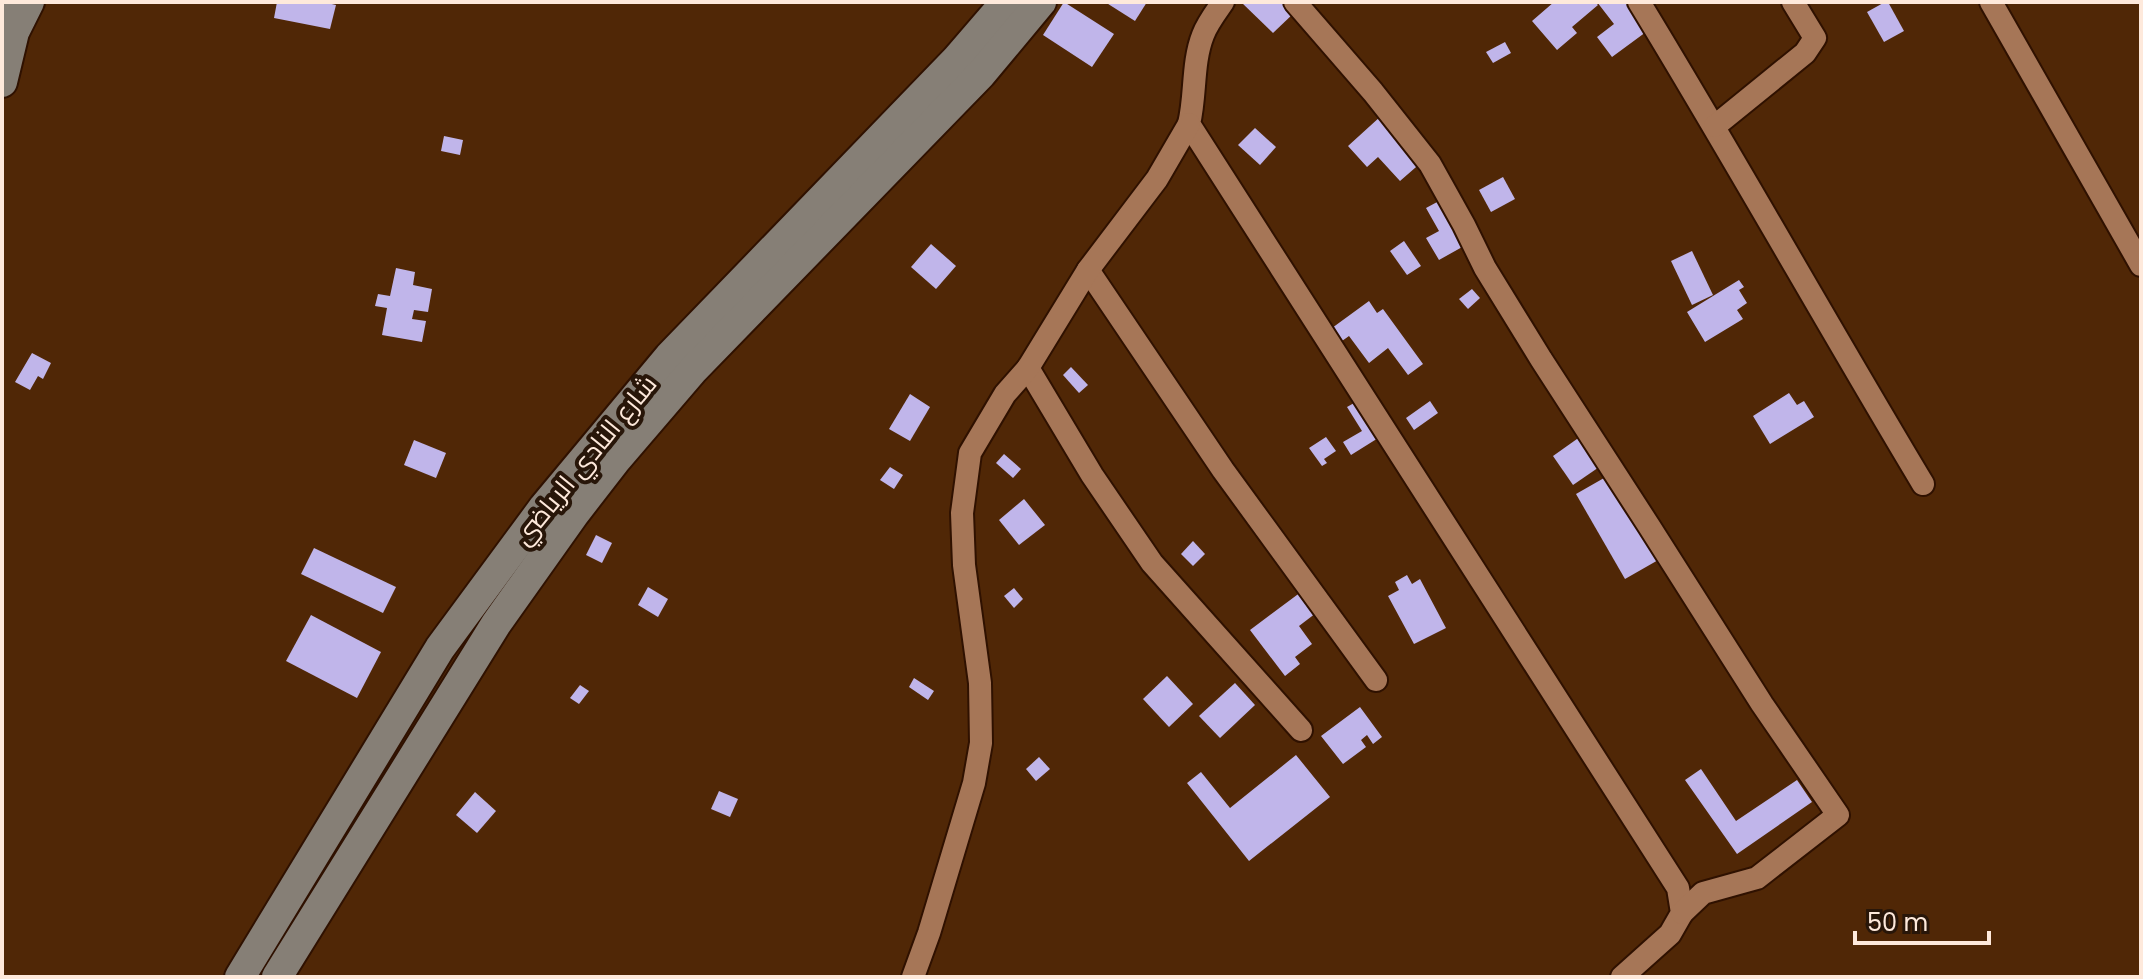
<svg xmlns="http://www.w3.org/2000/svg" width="2143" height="979" viewBox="0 0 2143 979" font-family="Poppins,Cairo,sans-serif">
<rect width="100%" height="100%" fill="#502706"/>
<!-- building -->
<g fill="#c0b5ea">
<path d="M 277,2 L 323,2 L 336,5 L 330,29 L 274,18 Z"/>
<path d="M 1064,2 L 1114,34 L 1092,67 L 1043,35 Z"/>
<path d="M 1105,2 L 1147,2 L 1135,21 Z"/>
<path d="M 1241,2 L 1284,2 L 1295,12 L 1273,33 Z"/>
<path d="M 1554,2 L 1595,2 L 1598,5 L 1572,27 L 1577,33 L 1557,50 L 1532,21 Z"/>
<path d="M 1597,2 L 1633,2 L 1635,5 L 1629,9 L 1646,32 L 1612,57 L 1597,37 L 1614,24 Z"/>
<path d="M 1885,2 L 1888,2 L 1904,31 L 1884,42 L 1867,12 Z"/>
<path d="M 1505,42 L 1511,53 L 1493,63 L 1486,52 Z"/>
<path d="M 1381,116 L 1423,161 L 1400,181 L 1378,157 L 1367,167 L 1348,146 Z"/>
<path d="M 1255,128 L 1276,147 L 1260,165 L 1238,145 Z"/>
<path d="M 444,136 L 463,140 L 460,155 L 441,151 Z"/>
<path d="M 1503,177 L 1515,199 L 1491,212 L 1479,190 Z"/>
<path d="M 1439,201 L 1464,246 L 1439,260 L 1426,238 L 1439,231 L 1426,208 Z"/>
<path d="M 1404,241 L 1421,266 L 1407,275 L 1390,251 Z"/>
<path d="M 931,244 L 956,266 L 936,289 L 911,267 Z"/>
<path d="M 1692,251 L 1713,295 L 1692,305 L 1671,261 Z"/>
<path d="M 396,268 L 415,272 L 413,285 L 432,289 L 428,312 L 414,310 L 412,319 L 426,321 L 422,342 L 382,335 L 387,308 L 375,306 L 378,294 L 390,296 Z"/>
<path d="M 1739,280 L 1744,287 L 1739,290 L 1747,303 L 1737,310 L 1743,319 L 1705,342 L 1687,312 Z"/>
<path d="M 1472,289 L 1480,298 L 1468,309 L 1459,299 Z"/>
<path d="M 1369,301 L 1377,313 L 1383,309 L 1423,364 L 1408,375 L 1388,348 L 1369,363 L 1349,336 L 1342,341 L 1332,328 Z"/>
<path d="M 32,353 L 51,363 L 43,379 L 38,376 L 30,390 L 15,382 Z"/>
<path d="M 1071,367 L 1088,385 L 1079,393 L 1063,375 Z"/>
<path d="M 1789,393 L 1797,405 L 1804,401 L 1814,417 L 1770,444 L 1753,416 Z"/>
<path d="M 910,394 L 930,407 L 910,441 L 889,429 Z"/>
<path d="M 1361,399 L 1383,435 L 1351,455 L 1343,442 L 1362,431 L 1347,407 Z"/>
<path d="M 1430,401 L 1438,413 L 1414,430 L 1406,418 Z"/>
<path d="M 1584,434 L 1605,463 L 1573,485 L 1553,456 Z"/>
<path d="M 1326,437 L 1336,451 L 1324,459 L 1327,463 L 1322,466 L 1309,448 Z"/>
<path d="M 414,440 L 446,453 L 436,478 L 404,465 Z"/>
<path d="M 1004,454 L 1021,469 L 1013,478 L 996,463 Z"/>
<path d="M 890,467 L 903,475 L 894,489 L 880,480 Z"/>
<path d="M 1611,474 L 1660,559 L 1625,579 L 1576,494 Z"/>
<path d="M 1024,499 L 1045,525 L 1019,545 L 999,520 Z"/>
<path d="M 596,535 L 612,543 L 602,563 L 586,555 Z"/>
<path d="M 1193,541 L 1205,554 L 1193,566 L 1181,554 Z"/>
<path d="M 314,548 L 396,587 L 383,613 L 301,574 Z"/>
<path d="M 1407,575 L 1412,584 L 1420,579 L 1446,628 L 1414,644 L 1388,596 L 1399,590 L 1395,582 Z"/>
<path d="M 648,587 L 668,599 L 658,617 L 638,605 Z"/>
<path d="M 1014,588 L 1023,599 L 1014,608 L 1004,596 Z"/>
<path d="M 1305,589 L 1320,610 L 1299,626 L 1312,644 L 1295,657 L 1300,664 L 1285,676 L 1250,630 Z"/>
<path d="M 311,615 L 381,652 L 357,698 L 286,661 Z"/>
<path d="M 1167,676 L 1193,704 L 1169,727 L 1143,699 Z"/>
<path d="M 914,678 L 934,691 L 928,700 L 909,687 Z"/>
<path d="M 1235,683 L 1255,705 L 1220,738 L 1199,716 Z"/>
<path d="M 580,685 L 589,691 L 579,704 L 570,698 Z"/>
<path d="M 1360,707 L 1382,737 L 1373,744 L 1367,735 L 1361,740 L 1366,747 L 1343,764 L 1321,736 Z"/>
<path d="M 1296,755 L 1330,797 L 1249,861 L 1187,783 L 1201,772 L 1230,808 Z"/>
<path d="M 1039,757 L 1050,769 L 1036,781 L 1026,769 Z"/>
<path d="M 1701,769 L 1736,821 L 1797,780 L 1812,802 L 1737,854 L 1685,780 Z"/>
<path d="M 719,791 L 738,799 L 730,817 L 711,809 Z"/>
<path d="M 475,792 L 496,811 L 477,833 L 456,815 Z"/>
</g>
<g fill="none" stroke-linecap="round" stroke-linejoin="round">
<!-- minor casing -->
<g stroke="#2f1100" stroke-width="26">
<g id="minor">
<path d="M 1223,2 C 1216,12 1207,24 1203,35 C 1192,63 1196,95 1189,124 L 1678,888 L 1682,913 L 1670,934 L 1622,977"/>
<path d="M 1295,2 L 1373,92 L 1430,164 L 1464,225 L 1485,268 L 1541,359 L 1649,526 L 1762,704 L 1838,815 L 1757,878 L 1703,893 L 1682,913"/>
<path d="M 1639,2 C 1736,161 1827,324 1923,484"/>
<path d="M 1991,2 L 2141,265"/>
<path d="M 1715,126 L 1805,53 L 1815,38 L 1793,2"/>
<path d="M 1088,270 L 1223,470 L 1376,680"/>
<path d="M 1028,368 L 1092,475 L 1152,563 L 1301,730"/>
<path d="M 913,977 L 929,933 L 974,783 L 981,743 L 980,683 L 964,565 L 962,513 L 970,453 L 1005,394 L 1028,368 L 1088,270 L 1157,179 L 1189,124"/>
</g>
</g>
<!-- secondary casing -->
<g stroke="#2f1100" stroke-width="34">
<g id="secondary">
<path d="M 2,5 L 3,2"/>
<path d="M 2,82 L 14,32 L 29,2"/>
<path d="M 240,977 L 440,648 L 544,507 L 669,357 L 956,60 L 1006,2"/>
<path d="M 277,977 L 496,624 L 574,514 L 615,461 L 693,370 L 981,74 L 1041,2"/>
</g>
</g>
<!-- minor -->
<use href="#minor" stroke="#a67657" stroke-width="22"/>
<!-- secondary -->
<use href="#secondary" stroke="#867f76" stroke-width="30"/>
</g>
<g text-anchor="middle" stroke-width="8" stroke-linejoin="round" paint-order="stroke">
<!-- street labels -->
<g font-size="26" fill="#fee9db" stroke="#281609">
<text transform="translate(585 460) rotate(-51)" y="9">شارع النادي الرياضي</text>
</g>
</g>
<!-- border -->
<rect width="2143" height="979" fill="none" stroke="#fee9db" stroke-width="8"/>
<!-- scale -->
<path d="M1855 931v12h134v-12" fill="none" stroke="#fee9db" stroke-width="4"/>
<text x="1867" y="931" font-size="24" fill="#fee9db" stroke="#281609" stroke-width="6" paint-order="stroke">50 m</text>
</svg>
